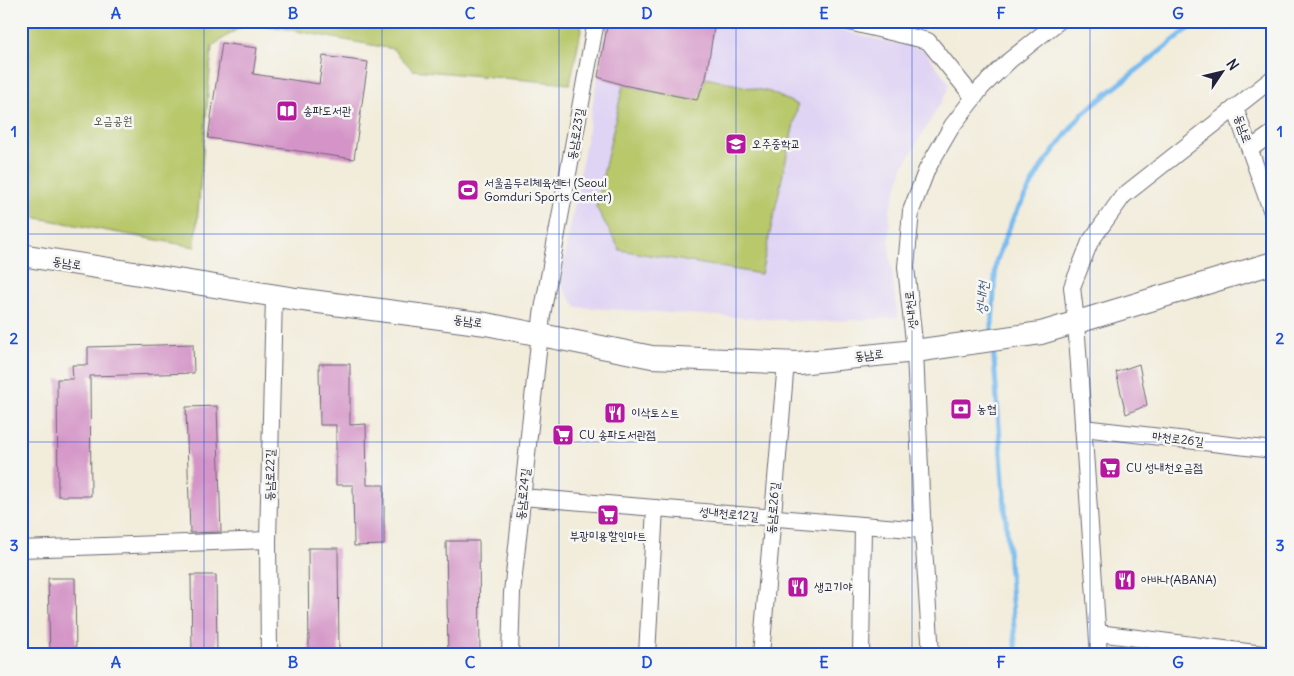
<svg xmlns="http://www.w3.org/2000/svg" width="1294" height="676" viewBox="0 0 1294 676" font-family="Delius,'Poor Story',sans-serif">
<rect width="100%" height="100%" fill="#f6f6f2"/>
<filter id="ink" filterUnits="userSpaceOnUse"><feTurbulence type="fractalNoise" baseFrequency=".02" numOctaves="2"/><feDisplacementMap in="SourceGraphic" scale="10" xChannelSelector="R" yChannelSelector="G"/><feConvolveMatrix kernelMatrix="1 2 1 2 8 2 1 2 1" color-interpolation-filters="sRGB"/></filter>
<filter id="wash" filterUnits="userSpaceOnUse"><feTurbulence type="fractalNoise" baseFrequency=".0096" numOctaves="4" result="noise"/><feDisplacementMap in="SourceGraphic" scale="20" xChannelSelector="R" yChannelSelector="G"/><feGaussianBlur stdDeviation="1.12" result="paint"/><feColorMatrix in="noise" values="0 0 0 0 0 0 0 0 0 0 0 0 0 0 0 0 0 1.4 0 .05"/><feComposite in="paint" operator="in"/></filter>
<g filter="url(#wash)">
<rect width="100%" height="100%" fill="#f2ecda"/>
<!-- built -->
<path fill="#e0d4f4" d="M 608,21 L 800,21 L 924,50 L 949,83 L 947,92 L 904,165 L 890,211 L 889,247 L 898,318 L 816,322 L 576,307 L 560,283 Z"/>
<!-- green -->
<g fill="#b8c86b" stroke="#6d7553">
<path d="M 21,21 L 583,21 L 570,84 L 413,70 L 393,49 L 248,22 L 212,46 L 195,247 L 21,215 Z"/>
<path d="M 706,78 L 770,92 L 798,105 L 761,274 L 620,250 L 596,207 L 623,85 L 696,100 Z"/>
</g>
<g fill="none" stroke-linecap="round" stroke-linejoin="round">
<!-- stream -->
<g stroke="#78bcef" stroke-width="5">
<path d="M 992,335 L 992,324 L 996,262 L 1013,218 L 1042,166 L 1082,114 L 1198,21"/>
<path d="M 993,346 L 1016,655"/>
</g>
</g>
<g id="blocks">
<!-- building -->
<g fill="#d494c7">
<path d="M 608,21 L 715,21 L 706,78 L 697,100 L 623,85 L 598,77 Z"/>
<path d="M 222,43 L 257,48 L 253,74 L 319,84 L 323,56 L 368,62 L 354,159 L 208,138 Z"/>
<path d="M 193,344 L 194,373 L 90,376 L 91,496 L 58,496 L 57,379 L 73,379 L 72,365 L 88,365 L 88,347 Z"/>
<path d="M 319,364 L 350,364 L 350,425 L 366,424 L 367,485 L 384,485 L 384,545 L 354,546 L 353,485 L 336,485 L 336,425 L 320,425 Z"/>
<path d="M 1139,364 L 1147,405 L 1126,414 L 1116,372 Z"/>
<path d="M 217,406 L 221,532 L 190,533 L 186,407 Z"/>
<path d="M 446,541 L 479,541 L 480,655 L 448,655 Z"/>
<path d="M 308,548 L 338,548 L 339,655 L 309,655 Z"/>
<path d="M 191,575 L 216,575 L 217,655 L 192,655 Z"/>
<path d="M 48,578 L 75,578 L 76,655 L 50,655 Z"/>
</g>
</g>
</g>
<g filter="url(#ink)">
<use href="#blocks" fill-opacity="0" stroke="#6b6973" stroke-width="1"/>
<g fill="none" stroke-linecap="round" stroke-linejoin="round">
<!-- street casing -->
<g stroke="#6b6973" stroke-width="18">
<g id="street">
<path d="M 845,21 L 928,41 L 974,98"/>
<path d="M 1235,108 L 1273,215"/>
<path d="M 1250,149 L 1273,133"/>
<path d="M 1083,428 L 1273,450"/>
<path d="M 522,497 L 923,530"/>
<path d="M 21,549 L 268,540"/>
<path d="M 1098,633 L 1271,655"/>
<path d="M 269,655 L 268,540 L 274,296"/>
<path d="M 510,655 L 512,593 L 542,315 L 596,21"/>
<path d="M 647,655 L 655,508"/>
<path d="M 761,655 L 786,362"/>
<path d="M 861,655 L 863,525"/>
<path d="M 931,655 L 922,516 L 915,351 L 906,267 L 911,211 L 927,169 L 952,126 L 982,87 L 1010,60 L 1059,21"/>
<path d="M 1099,655 L 1076,322 L 1072,287 L 1090,242 L 1123,196 L 1273,78"/>
</g>
</g>
<!-- secondary casing -->
<g stroke="#6b6973" stroke-width="24">
<path id="secondary" d="M 21,255 L 296,299 L 486,324 L 652,357 L 798,363 L 915,351 L 1041,333 L 1273,263"/>
</g>
<!-- street -->
<use href="#street" stroke="#fff" stroke-width="16"/>
<!-- secondary -->
<use href="#secondary" stroke="#fff" stroke-width="22"/>
</g>
</g>
<!-- grid -->
<path fill="none" stroke="#1d4ed8" stroke-width="1" stroke-opacity="0.55" d="M 204,21 L 204,655M 382,21 L 382,655M 559,21 L 559,655M 736,21 L 736,655M 912,21 L 912,655M 1090,21 L 1090,655M 21,234 L 1273,234M 21,442 L 1273,442"/>
<!-- icons -->
<defs>
<g id="library-square" transform="scale(1.125)"><rect x="-9" y="-9" width="18" height="18" rx="4" fill="#b5179e" stroke="#f6f6f2"/><path d="M-6-4Q-3-5.5-.7-3.5V5Q-3 3-6 4ZM6-4Q3-5.5 .7-3.5V5Q3 3 6 4Z" fill="#fff"/></g>
<g id="school-square" transform="scale(1.125)"><rect x="-9" y="-9" width="18" height="18" rx="4" fill="#b5179e" stroke="#f6f6f2"/><path d="M0-5L7-2L0 1L-7-2ZM-4 1L0 2.5L4 1V4Q0 6-4 4Z" fill="#fff"/></g>
<g id="stadium-square" transform="scale(1.125)"><rect x="-9" y="-9" width="18" height="18" rx="4" fill="#b5179e" stroke="#f6f6f2"/><path d="M0-5a6.5 5 0 1 0 0 10a6.5 5 0 1 0 0-10ZM-3.5-1.8h7v3.6h-7Z" fill="#fff"/></g>
<g id="bank-square" transform="scale(1.125)"><rect x="-9" y="-9" width="18" height="18" rx="4" fill="#b5179e" stroke="#f6f6f2"/><path d="M-6-4H6V4H-6ZM0-2.3a2.3 2.3 0 1 0 0 4.6a2.3 2.3 0 1 0 0-4.6Z" fill="#fff"/></g>
<g id="restaurant-square" transform="scale(1.125)"><rect x="-9" y="-9" width="18" height="18" rx="4" fill="#b5179e" stroke="#f6f6f2"/><path d="M-5-6h1v4h1v-4h1v4h1v-4h1v5L-1.5 .5V6h-2V.5L-5-1ZM5-6V6H3V1.5H1.5Q1.5-4 5-6Z" fill="#fff"/></g>
<g id="supermarket-square" transform="scale(1.125)"><rect x="-9" y="-9" width="18" height="18" rx="4" fill="#b5179e" stroke="#f6f6f2"/><path d="M-6-5.5h2.5l.6 2H6L4.5 2H-2.5L-4.4-4H-6ZM-1.5 3.2a1.3 1.3 0 1 0 .1 0ZM3 3.2a1.3 1.3 0 1 0 .1 0Z" fill="#fff"/></g>
</defs>
<g fill-rule="evenodd">
<use href="#library-square" x="287" y="111"/>
<use href="#school-square" x="736" y="144"/>
<use href="#stadium-square" x="468" y="190"/>
<use href="#bank-square" x="961" y="409"/>
<use href="#restaurant-square" x="615" y="413"/>
<use href="#supermarket-square" x="563" y="435"/>
<use href="#supermarket-square" x="1110" y="468"/>
<use href="#supermarket-square" x="608" y="515"/>
<use href="#restaurant-square" x="1125" y="580"/>
<use href="#restaurant-square" x="798" y="587"/>
</g>
<g text-anchor="middle" stroke-width="5" stroke-linejoin="round" paint-order="stroke">
<!-- poi labels -->
<g font-size="12" fill="#22223b" stroke="#f6f6f2" text-anchor="start">
<text x="303" y="115">송파도서관</text>
<text x="752" y="148">오주중학교</text>
<text x="484" y="187">서울곰두리체육센터 (Seoul<tspan x="484" dy="14">Gomduri Sports Center)</tspan></text>
<text x="977" y="413">농협</text>
<text x="631" y="417">이삭토스트</text>
<text x="579" y="439">CU 송파도서관점</text>
<text x="1126" y="472">CU 성내천오금점</text>
<text x="608" y="540" text-anchor="middle">부광미용할인마트</text>
<text x="1141" y="584">아바나(ABANA)</text>
<text x="814" y="591">생고기야</text>
</g>
<!-- park labels -->
<g font-size="12" fill="#4f5449" stroke="#f6f6f2">
<text x="113" y="125">오금공원</text>
</g>
<!-- street labels -->
<g font-size="12" fill="#22223b" stroke="#f6f6f2">
<text transform="translate(1243 129) rotate(71)" y="4">동남로</text>
<text transform="translate(576 134) rotate(-80)" y="4">동남로23길</text>
<text transform="translate(67 263) rotate(9)" y="4">동남로</text>
<text transform="translate(911 310) rotate(-96)" y="4">성내천로</text>
<text transform="translate(468 321) rotate(8)" y="4">동남로</text>
<text transform="translate(869 355) rotate(-6)" y="4">동남로</text>
<text transform="translate(1178 439) rotate(7)" y="4">마천로26길</text>
<text transform="translate(270 475) rotate(-89)" y="4">동남로22길</text>
<text transform="translate(523 494) rotate(-84)" y="4">동남로24길</text>
<text transform="translate(773 508) rotate(-85)" y="4">동남로26길</text>
<text transform="translate(729 514) rotate(5)" y="4">성내천로12길</text>
</g>
<!-- water labels -->
<g font-size="14" font-style="italic" fill="#40587a" stroke="#f6f6f2">
<text transform="translate(982 298) rotate(-86)" y="5">성내천</text>
</g>
</g>
<!-- margin -->
<rect width="1294" height="676" fill="none" stroke="#f6f6f2" stroke-width="55"/>
<!-- north arrow -->
<g transform="translate(1222 72) rotate(55)" stroke="#f6f6f2" stroke-width="4" paint-order="stroke">
<path d="M0-4L9 19L0 12L-9 19Z" fill="#22223b"/>
<text y="-8" font-size="14" font-weight="bold" text-anchor="middle" fill="#22223b">N</text>
</g>
<rect x="28" y="28" width="1238" height="620" fill="none" stroke="#1d4ed8" stroke-width="2"/>
<g font-size="16" text-anchor="middle" font-weight="bold" fill="#1d4ed8">
<text x="116" y="19">A</text>
<text x="293" y="19">B</text>
<text x="470" y="19">C</text>
<text x="647" y="19">D</text>
<text x="824" y="19">E</text>
<text x="1001" y="19">F</text>
<text x="1178" y="19">G</text>
<text x="14" y="137">1</text>
<text x="1280" y="137">1</text>
<text x="14" y="344">2</text>
<text x="1280" y="344">2</text>
<text x="14" y="551">3</text>
<text x="1280" y="551">3</text>
<text x="116" y="668">A</text>
<text x="293" y="668">B</text>
<text x="470" y="668">C</text>
<text x="647" y="668">D</text>
<text x="824" y="668">E</text>
<text x="1001" y="668">F</text>
<text x="1178" y="668">G</text>
</g>
</svg>
